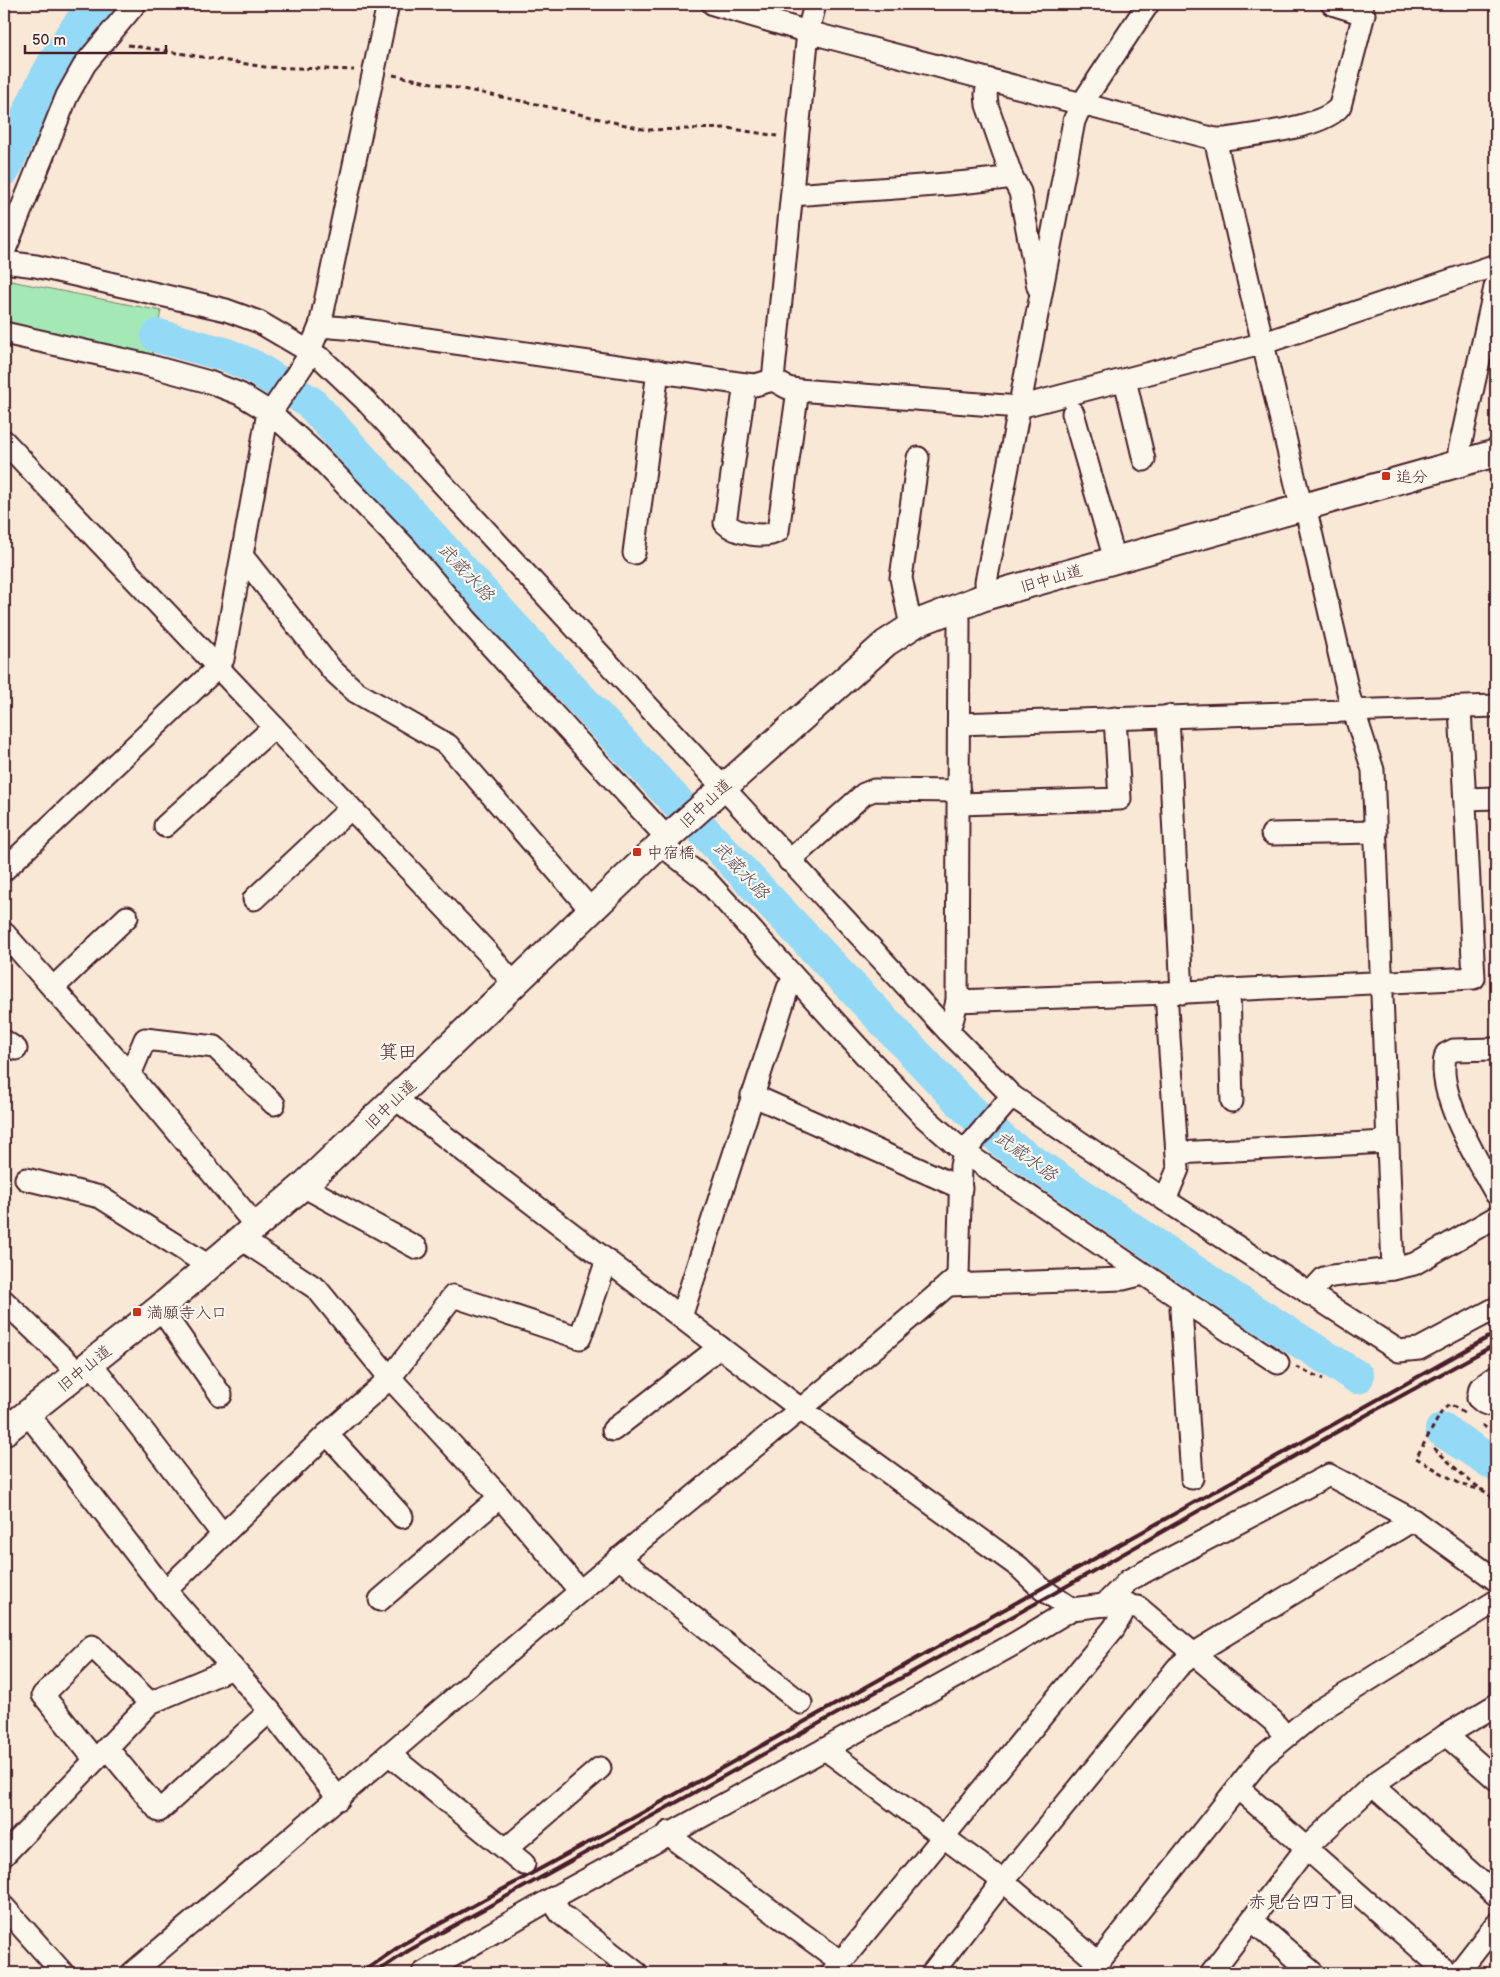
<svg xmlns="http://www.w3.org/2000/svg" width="1500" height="1977" viewBox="0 0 1500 1977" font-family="'Balsamiq Sans','Klee One',sans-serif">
<rect width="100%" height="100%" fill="#f8e8d5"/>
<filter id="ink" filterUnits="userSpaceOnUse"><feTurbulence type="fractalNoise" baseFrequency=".02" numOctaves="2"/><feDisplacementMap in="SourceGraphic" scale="10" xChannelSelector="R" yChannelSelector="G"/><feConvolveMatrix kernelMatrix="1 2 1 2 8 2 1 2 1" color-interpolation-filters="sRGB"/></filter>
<g filter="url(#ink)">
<!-- green -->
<path fill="#a4e9b5" stroke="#778470" d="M 6,280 L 161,311 L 151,360 L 4,327 L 4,281 Z"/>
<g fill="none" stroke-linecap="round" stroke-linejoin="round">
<!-- river -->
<g stroke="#94d9f6" stroke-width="34">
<path d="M 4,169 C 31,109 52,53 97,4"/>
<path d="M 158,336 L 227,355 L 254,367 L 311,403 L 516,630 L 731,860 L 960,1101 L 1005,1143 L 1234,1299 L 1357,1377"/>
<path d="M 1442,1430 L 1496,1465"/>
</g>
<!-- minor casing -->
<g stroke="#4a1f2b" stroke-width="25">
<g id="minor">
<path d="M 713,4 L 808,32 L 1215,139 L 1226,139 C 1254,134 1324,128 1340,106 L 1364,14 L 1332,4"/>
<path d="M 989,80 L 986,94 L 987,105 L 1012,177 L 1020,192 L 1038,287"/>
<path d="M 1215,139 L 1299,497 L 1308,519 L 1349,696 L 1373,770 L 1393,1269"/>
<path d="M 792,195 C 866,189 940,187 1012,177"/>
<path d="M 4,252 L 67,96 L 85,64 L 135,4"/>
<path d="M 4,262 L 36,266 L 226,310 L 259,322 L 322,359 L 366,401 L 948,1031 L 1012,1096 L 1165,1200 L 1399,1351 L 1419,1349 L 1496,1308"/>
<path d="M 320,326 L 356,329 L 745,384 L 755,385 L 773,380 L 788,388 L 798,390 L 1019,407 L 1261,344 L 1496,265"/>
<path d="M 4,333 L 143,364 L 209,382 L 240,394 L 271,413 L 313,451 L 406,548 L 467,620 L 667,838"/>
<path d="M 773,380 L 808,32 L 815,4"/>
<path d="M 1125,380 L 1144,460"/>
<path d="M 745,384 L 725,523 C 736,534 765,539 778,531 L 798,390"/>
<path d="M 1073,413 L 1115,560"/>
<path d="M 4,441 L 487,952 L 513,983"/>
<path d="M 1459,464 L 1459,451 L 1496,283"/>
<path d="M 634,553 L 658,371"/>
<path d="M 243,557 L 332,670 L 356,692 L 448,745 L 591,910"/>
<path d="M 987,596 L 986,582 L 1074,121 L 1081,105 L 1148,4"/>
<path d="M 911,626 L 901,578 L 918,458"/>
<path d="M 1168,716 L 1182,993"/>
<path d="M 959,724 L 1496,706"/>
<path d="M 1465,799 L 1496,798"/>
<path d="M 959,804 L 1120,799 L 1115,718"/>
<path d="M 165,826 L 274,727"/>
<path d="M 1272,834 L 1376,832"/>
<path d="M 660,844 L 706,880 L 866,1056 L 923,1116 L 964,1152 L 1182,1300 L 1278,1363"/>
<path d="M 789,861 L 864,794 L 874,790 L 959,791"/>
<path d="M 4,870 L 218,667 L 223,659 L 267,418 L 305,362 L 320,326 L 388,4"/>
<path d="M 254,899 L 350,809"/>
<path d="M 4,933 L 130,1075 L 256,1226"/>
<path d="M 53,988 L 127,917"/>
<path d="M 1229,991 L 1232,1101"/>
<path d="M 957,1001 L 1166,993"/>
<path d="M 948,1031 L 953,1018 L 957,1001 L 959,620 L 957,608"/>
<path d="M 4,1041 L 16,1049"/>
<path d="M 1496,1049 L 1454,1050 L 1446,1054 C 1434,1091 1478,1161 1496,1194"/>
<path d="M 130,1075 L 145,1039 L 215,1047 L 274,1104"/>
<path d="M 752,1095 L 961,1188"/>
<path d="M 396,1099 L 802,1410 L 1019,1567 L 1042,1589 L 1072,1609"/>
<path d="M 1177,1153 L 1386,1142"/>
<path d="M 26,1179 L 100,1197 L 209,1266"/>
<path d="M 303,1186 L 417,1248"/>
<path d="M 1165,1200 L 1178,1169 L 1166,993 L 1474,978 L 1460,708"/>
<path d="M 241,1239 L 317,1289 L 390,1378 L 500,1497 L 580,1591"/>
<path d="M 948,1285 L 1123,1279 L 1143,1274"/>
<path d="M 1309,1294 L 1324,1278 L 1332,1276 L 1393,1269 L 1414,1264 L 1496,1217"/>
<path d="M 1182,1300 L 1181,1309 L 1192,1478"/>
<path d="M 4,1301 L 79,1373"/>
<path d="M 160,1308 L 221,1395"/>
<path d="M 681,1317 L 788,988 L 795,979"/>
<path d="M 91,1363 L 223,1535"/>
<path d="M 1496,1376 L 1480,1388 L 1478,1398 L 1484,1403 L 1496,1407"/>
<path d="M 28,1414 L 159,1583 L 270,1711 L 339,1799"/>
<path d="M 613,1430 L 720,1347"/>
<path d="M 327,1434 L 402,1517"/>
<path d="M 619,1558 L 801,1703"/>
<path d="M 165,1591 L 327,1434 L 390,1378 L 453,1296 L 580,1338 L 607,1260"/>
<path d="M 380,1600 L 500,1497"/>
<path d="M 1104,1605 L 1129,1580 L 1329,1475 L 1413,1520 L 1496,1580"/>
<path d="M 1446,1735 L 1496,1779"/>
<path d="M 107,1748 L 159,1811 L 270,1711"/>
<path d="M 825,1749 L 1003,1881 L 1099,1963"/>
<path d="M 390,1755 L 524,1864"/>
<path d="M 95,1760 L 43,1695 L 92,1646 L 150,1703"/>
<path d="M 1375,1783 L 1382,1794 L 1496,1895"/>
<path d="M 1238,1788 L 1448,1973"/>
<path d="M 669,1832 L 679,1843 L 841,1962"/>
<path d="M 506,1849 L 600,1768"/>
<path d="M 4,1855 L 150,1703 L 233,1668"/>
<path d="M 551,1899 L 561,1914 L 637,1973"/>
<path d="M 4,1907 L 63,1973"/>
<path d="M 1252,1920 L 1313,1973"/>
<path d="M 132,1973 C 302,1830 470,1683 641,1540 C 746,1452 855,1368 958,1276 L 961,1166 L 964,1152 L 1012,1096"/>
<path d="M 423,1973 L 551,1899 L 825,1749 L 1014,1644 L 1072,1609 L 1104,1605 L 1138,1607 L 1273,1721 L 1285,1736"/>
<path d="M 832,1973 L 1114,1628 L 1128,1604"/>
<path d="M 932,1973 L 1003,1881 L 1178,1667 L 1195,1653 L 1413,1520"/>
<path d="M 1090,1973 L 1262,1757 L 1317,1712 L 1496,1601"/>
<path d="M 1211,1973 L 1307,1847 L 1375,1783 L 1446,1735 L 1496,1705"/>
<path d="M 1458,1973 L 1496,1924"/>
</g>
</g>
<!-- major casing -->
<g stroke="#4a1f2b" stroke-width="30">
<path id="major" d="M 4,1432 L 160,1308 L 303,1186 L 667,838 L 886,643 L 917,623 L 987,596 L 1496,453"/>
</g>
<!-- path -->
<g stroke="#4a1f2b" stroke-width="3" stroke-dasharray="5 4" stroke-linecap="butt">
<path d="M 128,45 L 265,67 L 354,70"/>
<path d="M 393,75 L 536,104 L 647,130 L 727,128 L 777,136"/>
<path d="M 1296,1367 L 1323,1379"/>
<path d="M 1464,1413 L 1450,1404 L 1442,1411 L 1416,1458 L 1462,1485 L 1482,1490"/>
<path d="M 1482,1425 L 1496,1434"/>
<path d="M 1434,1448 L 1466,1478 L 1496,1500"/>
</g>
<!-- minor -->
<use href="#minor" stroke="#fbf7ec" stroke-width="21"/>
<!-- major -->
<use href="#major" stroke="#fbf7ec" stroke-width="26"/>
<!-- rail -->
<g stroke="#4a1f2b" stroke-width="4">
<path d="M 361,1973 L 403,1944 L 633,1818 L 1496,1333"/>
<path d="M 375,1973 L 408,1951 L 1051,1595 L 1370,1413 L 1496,1344"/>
</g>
</g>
</g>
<!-- markers -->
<g fill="#c8321e" stroke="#fbf7ec" stroke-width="2">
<rect x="1381" y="471" width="10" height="10" rx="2.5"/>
<rect x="632" y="847" width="10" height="10" rx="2.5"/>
<rect x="132" y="1307" width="10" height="10" rx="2.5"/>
</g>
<g text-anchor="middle" stroke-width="4.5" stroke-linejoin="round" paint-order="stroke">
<!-- poi labels -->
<g font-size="16" fill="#4a1f2b" stroke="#fbf7ec" text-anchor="start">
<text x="1396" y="482">追分</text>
<text x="647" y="858">中宿橋</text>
<text x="147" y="1318">満願寺入口</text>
</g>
<!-- street labels -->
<g font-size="16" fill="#4a1f2b" stroke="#fbf7ec">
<text transform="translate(1051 578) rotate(-16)" y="6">旧中山道</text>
<text transform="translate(705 803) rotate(-43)" y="6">旧中山道</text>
<text transform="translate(390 1104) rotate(-44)" y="6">旧中山道</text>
<text transform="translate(84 1368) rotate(-39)" y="6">旧中山道</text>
</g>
<!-- water labels -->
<g font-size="18" font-style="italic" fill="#5c4e5e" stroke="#fbf7ec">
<text transform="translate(466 572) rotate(47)" y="6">武蔵水路</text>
<text transform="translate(741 870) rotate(47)" y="6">武蔵水路</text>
<text transform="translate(1026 1156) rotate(36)" y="6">武蔵水路</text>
</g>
<!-- neighbourhood labels -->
<g font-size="18" fill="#4a1f2b" stroke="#fbf7ec">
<text x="1302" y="1908">赤見台四丁目</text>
</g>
<!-- quarter labels -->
<g font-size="19" fill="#4a1f2b" stroke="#fbf7ec">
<text x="398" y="1058">箕田</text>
</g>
</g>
<!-- margin -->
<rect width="1500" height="1977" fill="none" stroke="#fbf7ec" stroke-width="20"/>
<rect x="10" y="10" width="1480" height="1957" fill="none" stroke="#4a1f2b" stroke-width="2" filter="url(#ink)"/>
<!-- scale -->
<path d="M25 45v8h141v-8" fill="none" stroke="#4a1f2b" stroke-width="2.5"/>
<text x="32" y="45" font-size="15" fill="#4a1f2b" stroke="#fbf7ec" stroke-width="4" paint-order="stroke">50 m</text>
</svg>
